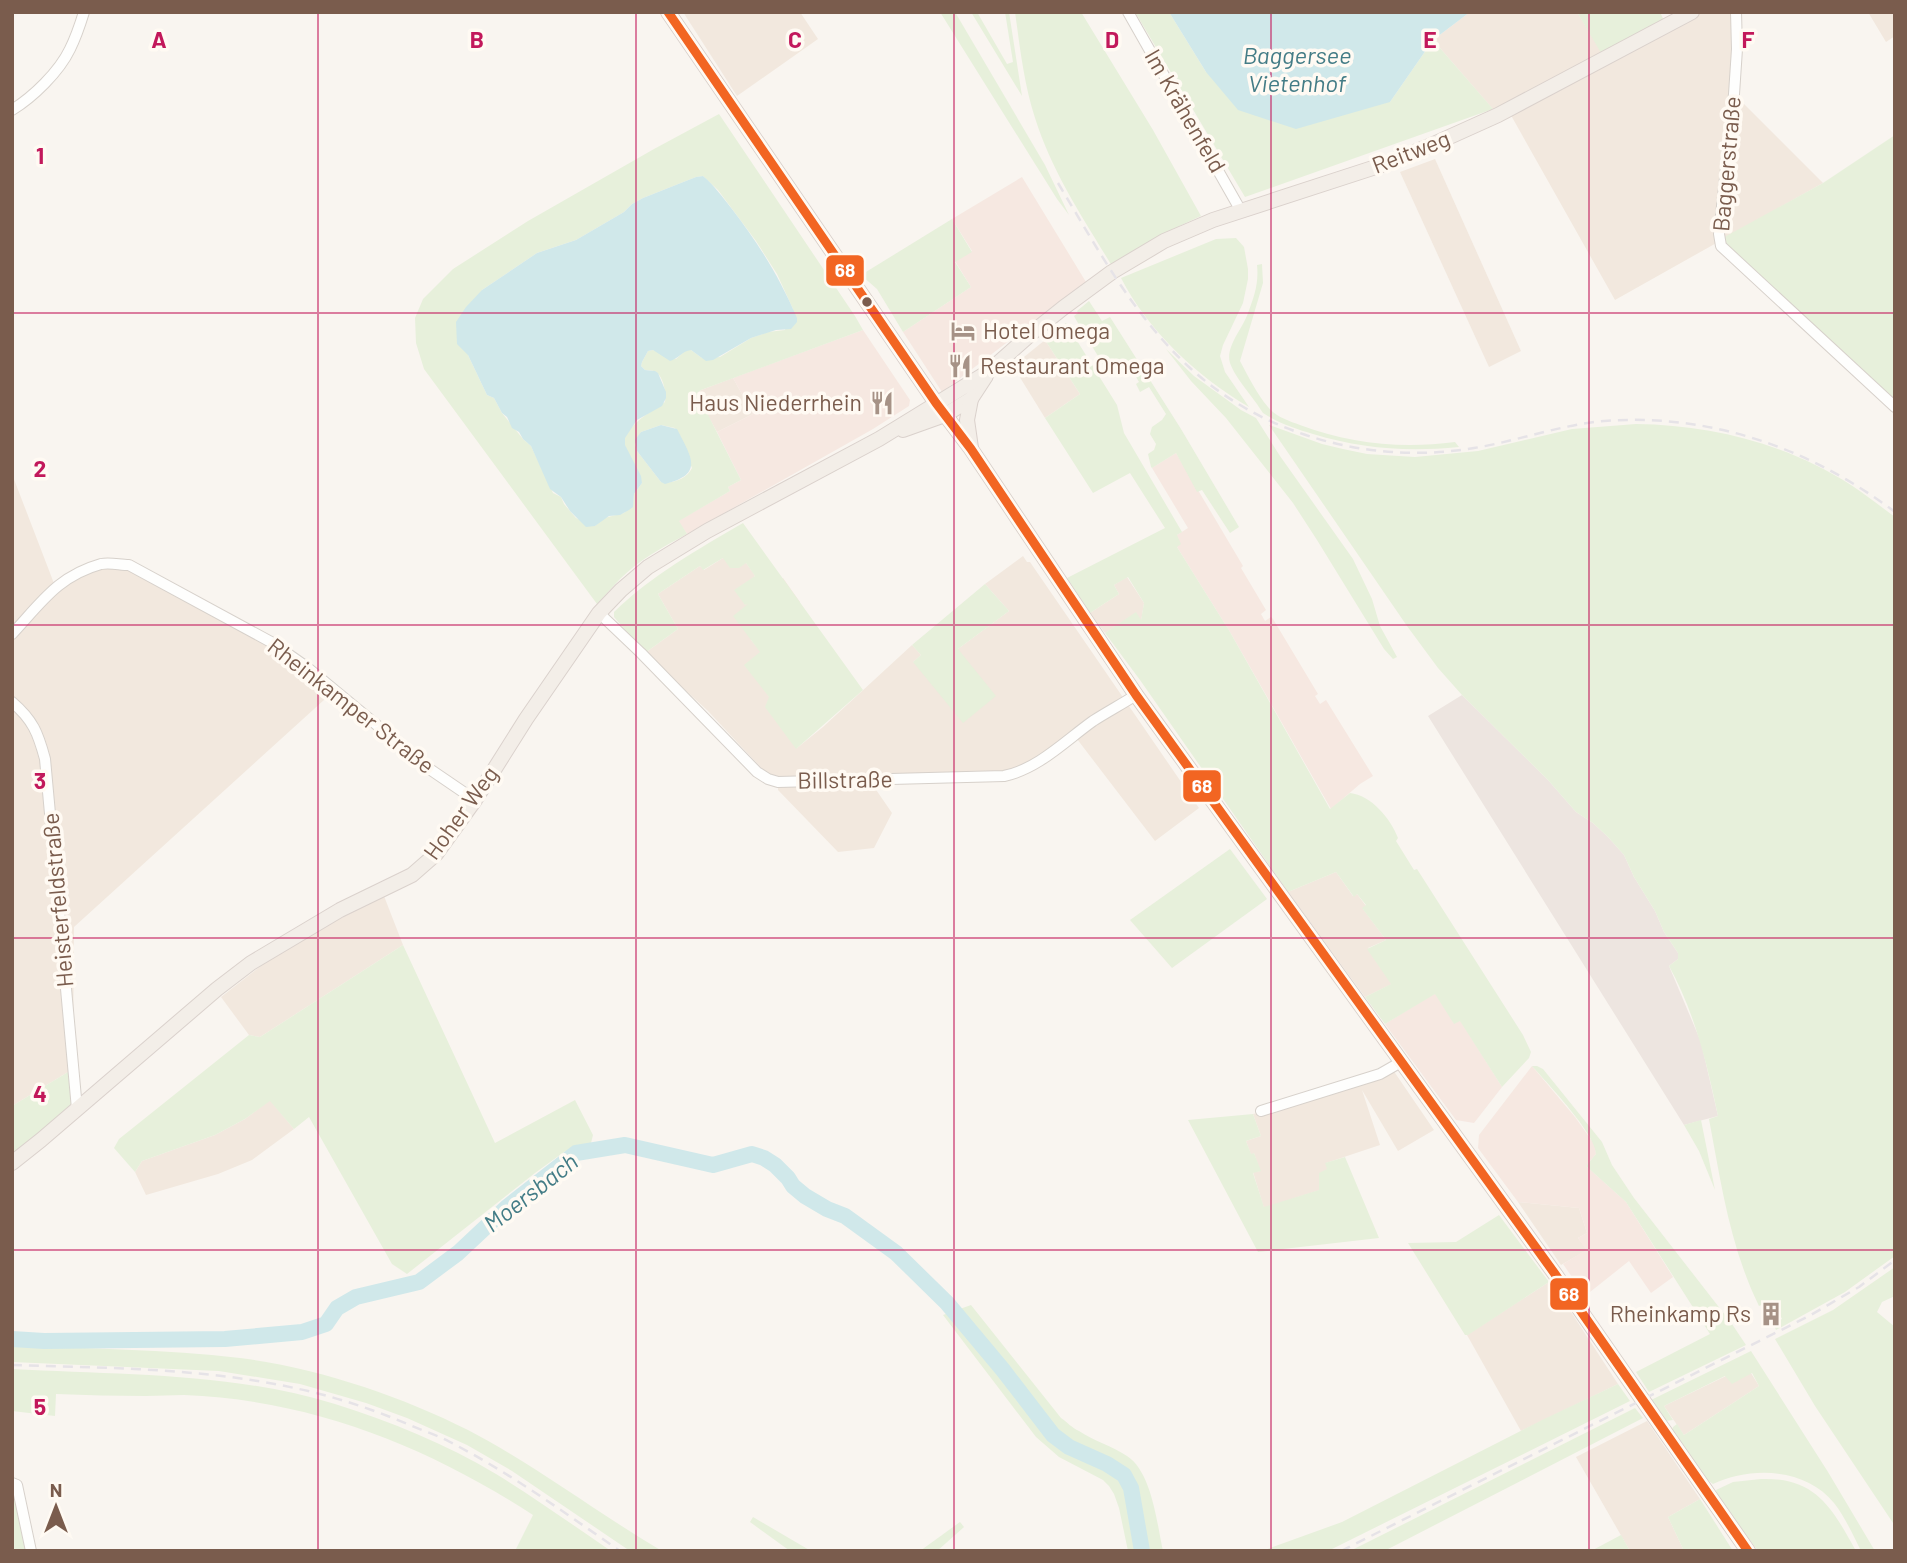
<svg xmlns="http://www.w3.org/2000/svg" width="1907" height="1563" viewBox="0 0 1907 1563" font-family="Barlow,sans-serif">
<rect width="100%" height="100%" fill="#f9f5f0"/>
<!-- residential -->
<g fill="#f2e8de">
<path d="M 683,12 L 800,12 L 818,39 L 737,96 Z"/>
<path d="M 1470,12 L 1577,12 L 1605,58 L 1692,12 L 1736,12 L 1734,94 L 1823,183 L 1615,300 L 1508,110 L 1498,115 L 1433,40 Z"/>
<path d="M 1868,12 L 1895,12 L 1895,36 L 1886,42 Z"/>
<path d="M 1435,159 L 1521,351 L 1489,367 L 1400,172 Z"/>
<path d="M 1045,340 L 1080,394 L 1045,418 L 1013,366 Z"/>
<path d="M 733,378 L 753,414 L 717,432 L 696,394 L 701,390 Z"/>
<path d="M 12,474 L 55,586 L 104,564 L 129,565 L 222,616 L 335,690 L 74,927 L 73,1069 L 12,1106 Z"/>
<path d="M 1023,556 L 1027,562 L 1030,562 L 1199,808 L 1155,841 L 1077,739 L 1019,770 L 1000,772 L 868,778 L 892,813 L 874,848 L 838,852 L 778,790 L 778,778 L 766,773 L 708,711 L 645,653 L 678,629 L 658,594 L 700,566 L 704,570 L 723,558 L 746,563 L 755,575 L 745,605 L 783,578 L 800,602 L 751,640 L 761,652 L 769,697 L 797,748 L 823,727 L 912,645 L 921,655 L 913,662 L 958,649 L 1009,611 L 985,584 Z"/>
<path d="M 1127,577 L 1144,603 L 1141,621 L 1136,613 L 1105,633 L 1090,613 L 1119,594 L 1114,585 Z"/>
<path d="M 1336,872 L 1353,896 L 1357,894 L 1366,906 L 1363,909 L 1386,940 L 1368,948 L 1392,984 L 1365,997 L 1288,892 Z"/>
<path d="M 384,896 L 403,945 L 260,1037 L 249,1035 L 221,997 L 276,954 L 312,933 Z"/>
<path d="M 1393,1070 L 1434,1130 L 1398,1151 L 1362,1090 L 1380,1145 L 1326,1163 L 1328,1169 L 1320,1190 L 1264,1208 L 1253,1172 L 1260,1171 L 1254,1153 L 1251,1155 L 1246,1141 L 1261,1136 L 1253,1114 L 1320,1097 Z"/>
<path d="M 270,1100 L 294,1129 L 252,1160 L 218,1174 L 146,1195 L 135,1172 L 142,1161 L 215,1135 L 245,1119 Z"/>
<path d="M 1518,1202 L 1579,1208 L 1587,1233 L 1578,1238 L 1587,1250 L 1561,1265 Z"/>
<path d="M 1549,1282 L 1571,1312 L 1618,1384 L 1521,1431 L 1467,1335 Z"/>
<path d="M 1751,1373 L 1759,1386 L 1684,1435 L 1664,1406 L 1726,1376 Z"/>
<path d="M 1647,1421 L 1700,1499 L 1668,1517 L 1684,1551 L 1630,1551 L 1576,1457 Z"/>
</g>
<!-- commercial -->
<g fill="#f6e8e1">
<path d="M 1022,177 L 1086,282 L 942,392 L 903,332 L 971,287 L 955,261 L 972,251 L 952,219 Z"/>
<path d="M 863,330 L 910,400 L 909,406 L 873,429 L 687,534 L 678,521 L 730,491 L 728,487 L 741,480 L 717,432 L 753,414 L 733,378 Z"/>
<path d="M 1176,453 L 1243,566 L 1241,568 L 1266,610 L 1261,614 L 1265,621 L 1271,617 L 1273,619 L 1318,694 L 1315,696 L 1320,704 L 1326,700 L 1373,776 L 1360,784 L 1331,809 L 1230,632 L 1177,547 L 1177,535 L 1188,528 L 1152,468 Z"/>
<path d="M 1435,993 L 1454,1023 L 1460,1020 L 1502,1087 L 1474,1123 L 1456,1120 L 1385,1024 Z"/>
<path d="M 1532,1066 L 1575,1117 L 1595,1145 L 1596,1154 L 1586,1166 L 1626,1202 L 1673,1277 L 1651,1293 L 1629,1261 L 1585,1296 L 1563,1264 L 1586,1250 L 1578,1238 L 1587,1233 L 1579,1208 L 1518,1202 L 1478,1148 L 1479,1135 Z"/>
</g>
<!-- industrial -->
<path fill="#ede5e0" d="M 1462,695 L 1548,780 L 1576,812 L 1593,823 L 1608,837 L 1624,855 L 1634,877 L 1655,911 L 1664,932 L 1678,953 L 1678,959 L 1669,966 L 1701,1042 L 1718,1116 L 1684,1125 L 1428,716 Z"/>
<!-- green -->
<g fill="#e7f0db" fill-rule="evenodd">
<path d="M 940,12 L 955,12 L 1045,165 L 1069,215 L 1057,199 Z"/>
<path d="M 971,12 L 977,12 L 1007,64 L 1013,62 L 1005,12 L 1009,12 L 1022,96 Z"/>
<path d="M 1015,12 L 1081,12 L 1153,130 L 1201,216 C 1169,230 1140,246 1112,266 C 1083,218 1052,172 1035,118 C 1024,84 1020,48 1015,12 Z"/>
<path d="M 1135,12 L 1169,12 L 1206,72 L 1390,102 L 1433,40 L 1493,109 L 1245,197 Z"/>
<path d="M 1577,12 L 1660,12 L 1666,25 L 1604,58 Z"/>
<path d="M 719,114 L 855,316 L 863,330 L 701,390 L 697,393 L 741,480 L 728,487 L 730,491 L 679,521 L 687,534 C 663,547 639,560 620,579 C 612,587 605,596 597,604 L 424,369 L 416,343 L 415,318 L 423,299 L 453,269 L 528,221 L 654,149 ZM 703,176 L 718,190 L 756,241 L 777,274 L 793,309 L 785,330 L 768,332 L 751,338 L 720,357 L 702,358 L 691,350 L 686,350 L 676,359 L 653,350 L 648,351 L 642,362 L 641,366 L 645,370 C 648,370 654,370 657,373 C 664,378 666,394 665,402 C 654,409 626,426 624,441 C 624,447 638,475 642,483 L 634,494 L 633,503 L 624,513 L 604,518 L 595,526 L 576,518 L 564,504 L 561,497 L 553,493 L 531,446 L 523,439 L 502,413 L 494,398 L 487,395 L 468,355 L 482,290 L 537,253 L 576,240 L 624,212 L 632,204 L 643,198 L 696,177 ZM 661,425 L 675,428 L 692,468 C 687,479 672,484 661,482 L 637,451 L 635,444 L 641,432 Z"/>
<path d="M 1895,135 L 1895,245 L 1893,257 L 1895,260 L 1895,401 L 1719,240 L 1823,183 Z"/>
<path d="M 952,219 L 972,252 L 955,262 L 971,287 L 903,332 L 877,289 L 861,275 Z"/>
<path d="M 1236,238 L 1244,247 L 1248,269 L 1248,279 L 1243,303 L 1223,345 L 1220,356 L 1225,372 L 1249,407 C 1198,377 1148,331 1121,278 L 1216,239 Z"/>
<path d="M 1262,264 L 1263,283 L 1240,361 C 1248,376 1257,394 1268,407 C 1276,417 1289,421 1300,425 C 1350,444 1402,449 1455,442 L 1459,447 C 1408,452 1362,449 1313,434 C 1296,429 1278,423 1263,413 C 1254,398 1235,378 1230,363 C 1225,347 1243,328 1248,313 C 1254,297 1259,283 1257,265 Z"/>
<path d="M 1089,301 L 1102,321 L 1110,317 L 1181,429 L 1239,527 L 1230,533 L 1202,490 L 1197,492 L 1176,453 L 1152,468 L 1151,467 L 1148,454 L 1154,450 L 1156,444 L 1150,434 L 1152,427 L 1162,420 L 1166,414 L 1149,387 L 1140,392 L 1136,384 L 1139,382 L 1129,365 L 1110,376 L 1075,318 L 1074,316 L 1078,313 L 1077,311 Z"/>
<path d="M 1066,323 L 1117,405 L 1124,433 L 1182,532 L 1177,535 L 1181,544 L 1177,547 L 1230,632 L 1330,809 L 1350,793 C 1371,795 1391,819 1398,838 L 1396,841 L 1414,870 L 1417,869 L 1523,1035 L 1531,1052 L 1529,1058 L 1502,1087 L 1460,1021 L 1454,1024 L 1435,994 L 1385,1024 L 1365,997 L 1391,984 L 1367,949 L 1386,940 L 1362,908 L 1366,905 L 1357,894 L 1354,897 L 1336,872 L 1288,892 L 1140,680 L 1105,633 L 1136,612 L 1141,620 L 1144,603 L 1128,577 L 1114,585 L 1119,594 L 1090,613 L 1067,578 L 1165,528 L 1130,473 L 1093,493 L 1045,418 L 1080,394 L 1045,340 Z"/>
<path d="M 1166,349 L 1194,376 L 1241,410 L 1256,418 L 1280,456 L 1353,559 L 1372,599 L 1380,626 L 1397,657 L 1393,659 L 1384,649 L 1317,540 L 1293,503 L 1226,418 L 1191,381 Z"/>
<path d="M 1636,424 C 1712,425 1787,444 1851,485 C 1866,495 1880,506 1895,517 L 1895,1256 L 1845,1292 L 1776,1330 L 1773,1323 L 1782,1319 L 1773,1300 L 1759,1306 C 1730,1247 1721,1183 1709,1119 L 1718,1116 C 1707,1064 1695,1013 1669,966 L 1678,959 L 1678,953 L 1664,932 L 1655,911 L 1634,877 L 1624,855 L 1608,837 L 1593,823 L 1576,812 L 1548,780 L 1462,695 L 1438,668 L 1407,626 L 1269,425 L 1322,444 L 1343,449 L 1367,454 L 1415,457 L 1478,451 L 1572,429 Z"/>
<path d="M 743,523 L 863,690 L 796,749 L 765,707 L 769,697 L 744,665 L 760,652 L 733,616 L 748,604 L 745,605 L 734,590 L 755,576 L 746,563 L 739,568 L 730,568 L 723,558 L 703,570 L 700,566 L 658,594 L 678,629 L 645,653 L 614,617 L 614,612 C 652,575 697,550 743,523 Z"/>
<path d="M 985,584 L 1009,611 L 958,649 L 996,696 L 963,723 L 913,662 L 921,655 L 912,645 Z"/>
<path d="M 1230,849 L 1267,899 L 1172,968 L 1130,920 Z"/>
<path d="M 403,945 L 495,1143 L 575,1100 L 593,1135 L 591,1143 L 564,1152 L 535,1173 L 407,1274 L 392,1264 L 309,1117 L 294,1129 L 270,1101 L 245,1119 L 215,1135 L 142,1161 L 135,1172 L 114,1148 L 119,1139 L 249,1035 L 260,1037 Z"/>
<path d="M 1532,1066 L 1537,1066 L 1543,1069 L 1602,1142 L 1612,1165 L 1634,1198 L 1732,1324 L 1746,1345 L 1649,1392 L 1636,1372 L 1710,1334 L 1626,1202 L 1586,1166 L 1596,1154 C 1596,1134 1547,1083 1532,1066 Z"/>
<path d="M 73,1069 L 77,1109 L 12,1163 L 12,1106 Z"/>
<path d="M 1253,1114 L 1261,1136 L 1246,1141 L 1251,1154 L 1254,1153 L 1261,1171 L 1253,1173 L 1264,1207 L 1319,1190 L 1319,1173 L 1327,1169 L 1325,1163 L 1345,1157 L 1379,1238 L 1258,1252 L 1188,1120 Z"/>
<path d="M 1701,1120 L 1715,1190 L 1699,1151 L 1684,1125 Z"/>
<path d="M 1499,1215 L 1549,1282 L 1468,1335 L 1465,1335 L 1408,1243 L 1456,1242 Z"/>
<path d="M 1895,1267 L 1895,1296 L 1882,1302 L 1877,1312 L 1895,1327 L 1895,1526 L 1815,1406 L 1775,1339 L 1833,1310 Z"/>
<path d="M 971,1305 L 1061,1418 C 1067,1422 1072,1428 1079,1431 C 1094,1441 1112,1446 1127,1456 C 1152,1472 1157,1524 1163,1551 L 1128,1551 L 1119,1508 L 1114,1494 L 1109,1486 L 1103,1480 L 1059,1457 L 1036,1437 L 943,1315 Z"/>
<path d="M 12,1345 C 88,1349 165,1349 240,1358 C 315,1367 401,1396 468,1430 C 535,1465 596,1512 662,1551 L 630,1551 L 512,1471 L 467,1445 L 407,1418 L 366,1403 L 300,1384 L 219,1371 L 12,1362 Z"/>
<path d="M 1751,1351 L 1828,1472 L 1875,1551 L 1861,1551 C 1853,1535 1845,1517 1834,1503 C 1806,1468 1751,1466 1713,1484 L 1706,1479 L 1672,1430 L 1673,1427 L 1677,1424 L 1684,1435 L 1759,1386 L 1752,1373 L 1732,1384 L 1725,1376 L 1664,1406 L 1673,1420 L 1666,1421 L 1651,1400 Z"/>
<path d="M 12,1369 C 119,1375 231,1372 335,1404 C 390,1421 446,1444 496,1474 C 535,1498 573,1525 611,1551 L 515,1551 L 533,1515 C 427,1446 312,1400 184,1395 C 171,1395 159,1396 146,1396 C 116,1396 86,1395 56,1394 L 55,1416 L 12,1411 Z"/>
<path d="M 1618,1384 L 1630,1401 L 1328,1551 L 1262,1551 L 1342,1522 L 1540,1421 Z"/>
<path d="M 1635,1408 L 1643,1418 L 1396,1545 L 1384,1551 L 1350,1551 Z"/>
<path d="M 1761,1479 C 1816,1477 1832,1508 1856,1551 L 1758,1551 L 1717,1496 L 1716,1490 L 1733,1482 Z"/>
<path d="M 12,1486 L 27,1551 L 12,1551 Z"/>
<path d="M 1700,1499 L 1733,1551 L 1684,1551 L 1668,1517 Z"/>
<path d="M 753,1517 L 811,1551 L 790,1551 L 750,1522 Z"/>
<path d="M 960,1522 L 964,1527 L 937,1551 L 920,1551 Z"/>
<path d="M 1621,1535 L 1630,1551 L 1591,1551 Z"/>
</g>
<!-- water -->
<g fill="#d0e8ea">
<path d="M 1169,12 L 1470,12 L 1433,40 L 1390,102 L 1296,129 L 1238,110 L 1206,72 Z"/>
<path d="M 703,176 C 715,186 723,198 732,209 C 760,246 779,276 797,318 L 797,322 L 791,329 L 776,330 L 751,338 L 713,360 L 706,361 L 691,350 C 682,351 678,359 670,361 L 653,350 L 648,351 L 642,362 L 641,366 L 645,370 L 655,371 L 658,373 L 666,392 L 666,398 L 662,406 L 637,420 L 625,438 L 625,445 L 641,476 L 642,483 L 634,494 L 633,507 L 629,510 L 620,515 L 609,516 L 595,526 L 586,527 L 570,511 L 561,497 L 550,489 L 531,446 L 523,439 L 519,432 L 512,428 L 507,417 L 502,413 L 494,398 L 487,395 L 468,355 L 457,344 L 456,322 L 466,307 L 482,290 L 537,253 L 576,240 L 624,212 L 632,204 L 643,198 L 696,177 Z"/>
<path d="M 661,425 L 677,429 C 691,457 705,474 665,484 L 661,482 L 637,451 L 635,440 L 641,432 Z"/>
</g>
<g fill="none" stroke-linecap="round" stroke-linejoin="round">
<!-- river -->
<path stroke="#d0e8ea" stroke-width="16" d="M 12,1339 L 44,1341 L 225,1339 L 302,1332 L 326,1324 L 337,1308 L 356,1297 L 419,1282 L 458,1253 L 507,1207 L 576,1153 L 625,1145 L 713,1165 L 752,1154 L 764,1158 L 775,1165 L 788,1178 L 793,1186 L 805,1196 L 827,1209 L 845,1216 L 896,1253 L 947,1303 L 1003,1370 L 1053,1435 L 1069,1447 L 1107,1464 L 1124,1475 L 1131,1488 L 1142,1551"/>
<!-- minor casing -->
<g stroke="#d7d1cb" stroke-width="12">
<g id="minor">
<path d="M 1128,12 L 1241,211"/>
<path d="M 1736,12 L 1737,49 L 1734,94 L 1719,234 L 1721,246 L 1895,407"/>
<path d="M 12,110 C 33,97 59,72 70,49 C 76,37 80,25 84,12"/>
<path d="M 599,613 L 641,653 L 757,772 L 768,779 L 778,782 L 1004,776 C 1038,769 1065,741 1093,721 C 1107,712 1122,704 1136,695"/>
<path d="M 12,634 C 41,603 58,576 101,564 C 110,562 120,565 129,565 L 271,642 L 308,668 L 431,770 L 475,800"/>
<path d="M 12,702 C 33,720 38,733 45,759 L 77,1109"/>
<path d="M 1261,1111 L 1380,1074 L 1401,1062"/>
<path d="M 12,1483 L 17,1485 L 31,1551"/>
</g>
</g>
<!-- major casing -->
<g stroke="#dad1cc" stroke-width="16">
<g id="major">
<path d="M 668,12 L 936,403 L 971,449 L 1136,695 L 1555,1274 L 1748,1551"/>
<path d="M 903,430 L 945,415 L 971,399 L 986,376"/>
<path d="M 971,448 L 967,420 L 971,399"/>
<path d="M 12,1163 L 41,1140 L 217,989 L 251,963 L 340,910 L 412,875 L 436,854 L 475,800 L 526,719 L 599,613 L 621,590 L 648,567 L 707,531 L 879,439 L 988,372 L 1033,332 L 1063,308 L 1112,272 L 1164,241 L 1213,220 L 1385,164 L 1427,147 L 1498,115 L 1692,12"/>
</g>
</g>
<!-- minor -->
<use href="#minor" stroke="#fefefd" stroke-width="10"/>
<!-- major -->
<use href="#major" stroke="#f3eee8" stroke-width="14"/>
<!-- rail -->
<g stroke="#e6e3e7" stroke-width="2.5" stroke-dasharray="10 7" stroke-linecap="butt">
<path d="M 1058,183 C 1097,248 1133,315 1189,367 C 1265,437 1374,465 1474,448 C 1518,441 1559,425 1604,421 C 1710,413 1810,448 1895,512"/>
<path d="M 12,1365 C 107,1368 206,1368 299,1389 C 337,1397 374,1410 410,1425 C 423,1431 437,1435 450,1442 C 510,1473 565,1513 620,1551"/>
<path d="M 1341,1551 L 1809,1316 L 1859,1287 L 1895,1260"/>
</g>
<!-- bus-1 casing -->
<g stroke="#fffaf3" stroke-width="14">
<path id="bus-1" d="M 668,12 L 936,403 L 971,449 L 1136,695 L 1555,1274 L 1748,1551"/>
</g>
<!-- bus-1 -->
<use href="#bus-1" stroke="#f26522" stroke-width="9"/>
</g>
<!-- grid -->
<path fill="none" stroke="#c2185b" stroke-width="2" stroke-opacity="0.55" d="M 318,12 L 318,1551M 636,12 L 636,1551M 954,12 L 954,1551M 1271,12 L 1271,1551M 1589,12 L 1589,1551M 12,313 L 1895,313M 12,625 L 1895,625M 12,938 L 1895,938M 12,1250 L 1895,1250"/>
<!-- icons -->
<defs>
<g id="hotel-bare" transform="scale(1.89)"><path d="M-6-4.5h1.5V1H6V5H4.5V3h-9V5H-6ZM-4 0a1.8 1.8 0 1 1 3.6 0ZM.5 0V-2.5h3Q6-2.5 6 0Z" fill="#a69286" stroke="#fffaf3" stroke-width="2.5" paint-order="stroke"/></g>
<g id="restaurant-bare" transform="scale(1.89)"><path d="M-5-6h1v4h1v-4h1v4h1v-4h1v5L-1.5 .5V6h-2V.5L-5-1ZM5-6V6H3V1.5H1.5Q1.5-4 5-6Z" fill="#a69286" stroke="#fffaf3" stroke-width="2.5" paint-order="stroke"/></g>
<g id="building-bare" transform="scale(1.89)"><path d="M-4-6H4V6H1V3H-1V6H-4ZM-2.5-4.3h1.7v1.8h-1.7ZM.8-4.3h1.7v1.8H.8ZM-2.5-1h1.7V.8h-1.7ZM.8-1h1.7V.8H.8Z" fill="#a69286" stroke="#fffaf3" stroke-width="2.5" paint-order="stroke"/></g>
</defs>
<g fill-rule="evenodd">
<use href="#hotel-bare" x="963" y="331"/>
<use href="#restaurant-bare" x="960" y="366"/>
<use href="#restaurant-bare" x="882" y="403"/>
<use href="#building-bare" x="1771" y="1314"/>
</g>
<!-- markers -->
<circle fill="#7a5c4d" stroke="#fffaf3" stroke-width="2.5" cx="867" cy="302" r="6"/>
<g text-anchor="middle" stroke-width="7" stroke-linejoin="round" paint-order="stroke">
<!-- street labels -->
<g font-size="23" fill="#7a5c4d" stroke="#fffaf3">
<text transform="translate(1185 111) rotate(60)" y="8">Im Krähenfeld</text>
<text transform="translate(1411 152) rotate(-21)" y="8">Reitweg</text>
<text transform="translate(1727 164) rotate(-85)" y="8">Baggerstraße</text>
<text transform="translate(351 706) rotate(38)" y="8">Rheinkamper Straße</text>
<text transform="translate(845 780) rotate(-1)" y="8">Billstraße</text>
<text transform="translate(461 813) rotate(-54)" y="8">Hoher Weg</text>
<text transform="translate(58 900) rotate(-95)" y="8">Heisterfeldstraße</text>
</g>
<!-- poi labels -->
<g font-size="23" fill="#7a5c4d" stroke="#fffaf3" text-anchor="start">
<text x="983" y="339">Hotel Omega</text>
<text x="980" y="374">Restaurant Omega</text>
<text x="862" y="411" text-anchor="end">Haus Niederrhein</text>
<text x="1751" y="1322" text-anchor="end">Rheinkamp Rs</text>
</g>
<!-- water labels -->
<g font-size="24" font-style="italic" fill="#437c86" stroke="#fffaf3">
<text x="1297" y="64">Baggersee<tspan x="1297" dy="28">Vietenhof</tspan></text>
<text transform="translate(531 1193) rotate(-38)" y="8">Moersbach</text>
</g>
</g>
<g font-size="23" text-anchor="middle" font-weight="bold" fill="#c2185b" stroke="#fffaf3" stroke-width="7" stroke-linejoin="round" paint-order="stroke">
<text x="159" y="48">A</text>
<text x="477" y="48">B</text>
<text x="795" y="48">C</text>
<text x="1112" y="48">D</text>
<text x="1430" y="48">E</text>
<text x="1748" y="48">F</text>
<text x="40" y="164">1</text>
<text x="40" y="477">2</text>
<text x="40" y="789">3</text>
<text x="40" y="1102">4</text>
<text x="40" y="1415">5</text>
</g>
<g stroke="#fffaf3" stroke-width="2.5">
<rect x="825" y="254" width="40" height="33" rx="7" fill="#f26522"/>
<rect x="1182" y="769" width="40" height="34" rx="7" fill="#f26522"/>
<rect x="1549" y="1277" width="40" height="34" rx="7" fill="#f26522"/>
</g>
<g font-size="19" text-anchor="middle" font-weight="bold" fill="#fff">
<text x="845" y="277">68</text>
<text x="1202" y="793">68</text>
<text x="1569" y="1301">68</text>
</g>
<!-- border -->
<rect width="1907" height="1563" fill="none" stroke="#7a5c4d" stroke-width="28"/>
<!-- north arrow -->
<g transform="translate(56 1507)" stroke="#fffaf3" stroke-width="5" paint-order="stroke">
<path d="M0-5L12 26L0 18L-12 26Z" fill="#7a5c4d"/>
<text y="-10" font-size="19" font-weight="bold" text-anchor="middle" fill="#7a5c4d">N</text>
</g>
</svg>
